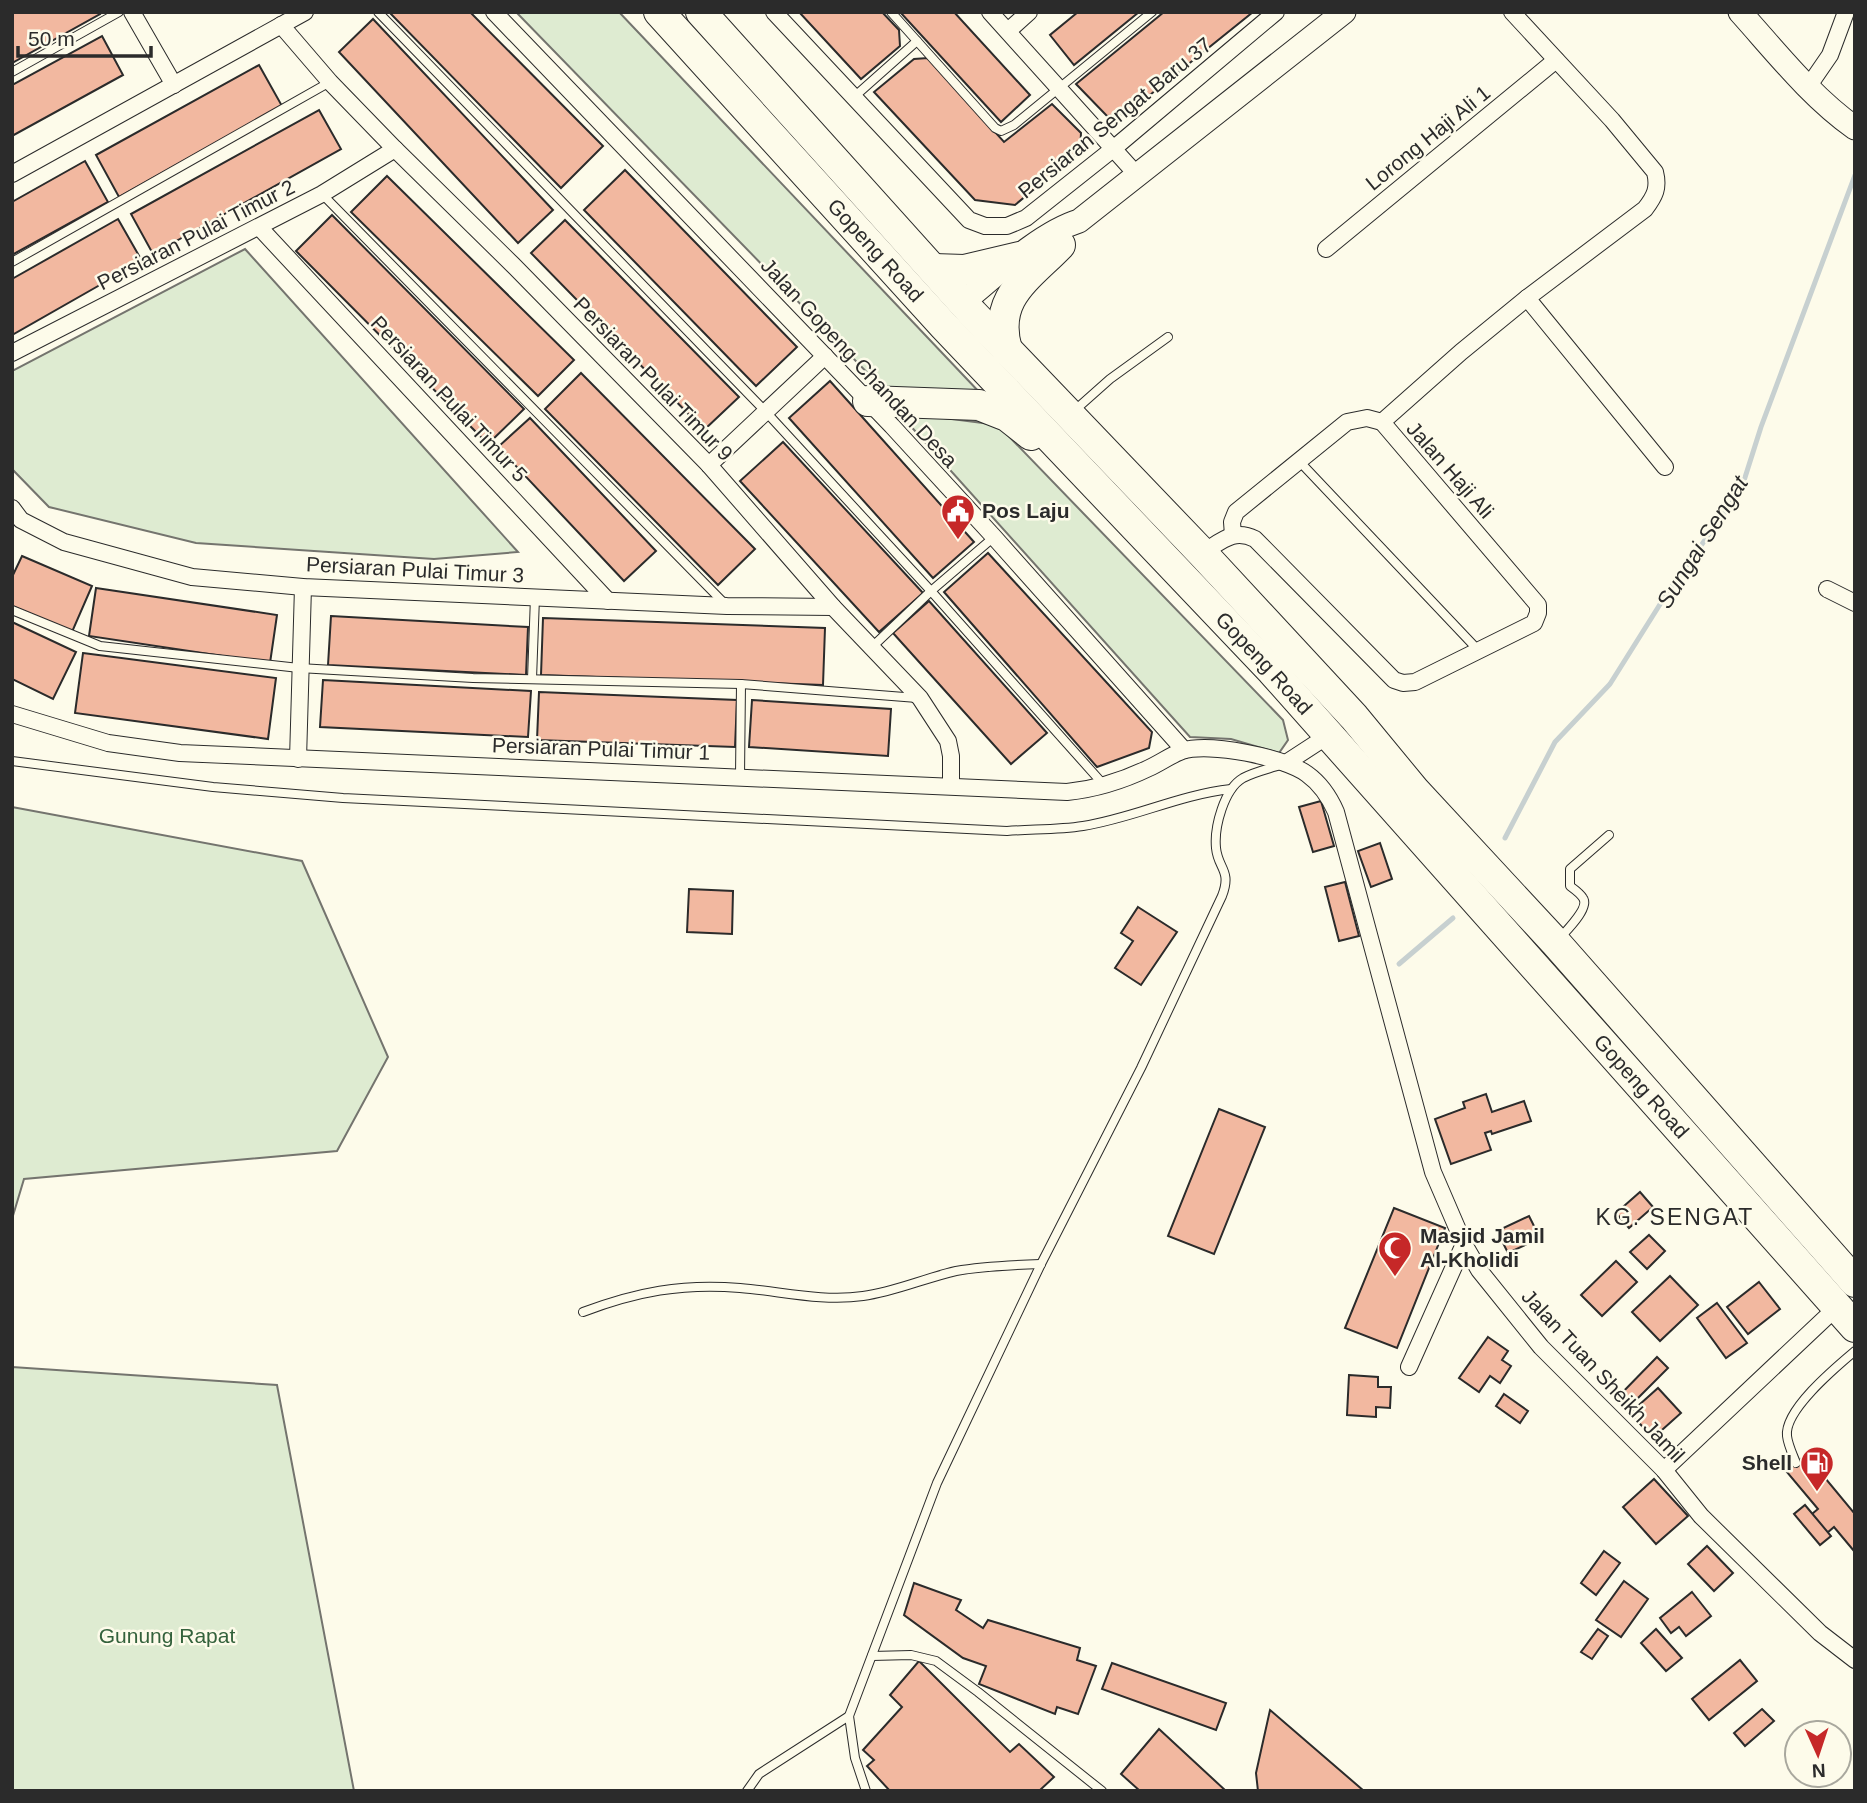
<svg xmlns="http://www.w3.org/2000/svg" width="1867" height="1803" viewBox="0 0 1867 1803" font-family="Helvetica,sans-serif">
<rect width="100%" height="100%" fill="#fdfbea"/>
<!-- green -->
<g fill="#deebd1" stroke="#74746e" stroke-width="2">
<path d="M 516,12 L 619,12 L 982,395 L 886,392 Z"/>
<path d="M 245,249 L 518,552 L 434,559 L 196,543 L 49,507 L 12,469 L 12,371 Z"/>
<path d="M 898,412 L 998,425 L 1283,720 L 1288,740 L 1279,753 L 1231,739 L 1190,737 Z"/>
<path d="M 12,807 L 302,861 L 388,1057 L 337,1151 L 24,1179 L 12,1219 Z"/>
<path d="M 12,1367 L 277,1385 L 354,1791 L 12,1791 Z"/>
</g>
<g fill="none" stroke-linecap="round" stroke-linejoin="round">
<!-- stream -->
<g stroke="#c7d0d0" stroke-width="5">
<path d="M 1505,838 L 1555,742 L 1610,684 L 1669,590 L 1741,490 L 1761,427 L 1855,175"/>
<path d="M 1399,964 L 1453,918"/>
</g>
</g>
<!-- building -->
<g fill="#f2b8a0" stroke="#2b2b2b" stroke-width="2">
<path d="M 12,12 L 99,12 L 100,14 L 12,63 Z"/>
<path d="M 389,12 L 470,12 L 603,146 L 561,188 Z"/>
<path d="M 799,12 L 882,12 L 899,30 L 900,46 L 861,79 Z"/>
<path d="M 900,12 L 954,12 L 1030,95 L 1001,122 Z"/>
<path d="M 1078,12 L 1139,12 L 1074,65 L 1050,35 Z"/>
<path d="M 1164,12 L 1253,12 L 1125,115 L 1107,116 L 1076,84 Z"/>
<path d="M 373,19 L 553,210 L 518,243 L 339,52 Z"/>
<path d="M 102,36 L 123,75 L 12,136 L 12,85 Z"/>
<path d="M 928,58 L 1004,142 L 1052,104 L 1081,133 L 1080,151 L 1015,205 L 975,200 L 874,92 L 914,59 Z"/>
<path d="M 259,65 L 282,106 L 119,197 L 96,155 Z"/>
<path d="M 319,110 L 341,149 L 153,254 L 131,214 Z"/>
<path d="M 85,161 L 108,202 L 12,255 L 12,202 Z"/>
<path d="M 625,170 L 797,347 L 756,386 L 584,210 Z"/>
<path d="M 387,176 L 574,360 L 538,396 L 351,212 Z"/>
<path d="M 332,215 L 524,409 L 488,444 L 296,251 Z"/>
<path d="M 118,219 L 142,261 L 12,335 L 12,279 Z"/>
<path d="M 565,220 L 739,397 L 704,430 L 531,253 Z"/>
<path d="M 581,373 L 755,549 L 718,585 L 545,409 Z"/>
<path d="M 830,381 L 974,542 L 933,578 L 789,418 Z"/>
<path d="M 530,418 L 656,551 L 624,581 L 498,447 Z"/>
<path d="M 783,442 L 923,593 L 879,632 L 740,481 Z"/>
<path d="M 988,553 L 1152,732 L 1149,748 L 1097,767 L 944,592 Z"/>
<path d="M 22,556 L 92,586 L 72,632 L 12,606 L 12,577 Z"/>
<path d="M 96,588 L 277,615 L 270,663 L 89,636 Z"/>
<path d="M 929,601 L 1047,733 L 1011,764 L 893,633 Z"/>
<path d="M 331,616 L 528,627 L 526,675 L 328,665 Z"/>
<path d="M 543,618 L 825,628 L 823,685 L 541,675 Z"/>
<path d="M 12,622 L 76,652 L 53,699 L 12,679 Z"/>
<path d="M 83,653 L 276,678 L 268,739 L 75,713 Z"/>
<path d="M 323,680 L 531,691 L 528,737 L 320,727 Z"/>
<path d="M 539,692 L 737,700 L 735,747 L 537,740 Z"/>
<path d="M 752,700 L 891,709 L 888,756 L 749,747 Z"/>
<path d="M 1321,801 L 1334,846 L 1313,852 L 1299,807 Z"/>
<path d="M 1380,843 L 1392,879 L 1371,887 L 1358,851 Z"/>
<path d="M 1345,882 L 1359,936 L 1339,941 L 1325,887 Z"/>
<path d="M 689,889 L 733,891 L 732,934 L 687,932 Z"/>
<path d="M 1138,907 L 1177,932 L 1141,985 L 1115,968 L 1133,941 L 1121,933 Z"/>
<path d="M 1486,1094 L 1492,1112 L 1524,1101 L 1531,1121 L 1492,1134 L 1491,1131 L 1485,1133 L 1491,1150 L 1451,1164 L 1435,1119 L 1465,1108 L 1463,1102 Z"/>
<path d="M 1219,1109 L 1265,1127 L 1214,1254 L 1168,1236 Z"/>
<path d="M 1640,1192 L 1653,1207 L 1629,1228 L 1616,1213 Z"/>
<path d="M 1394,1208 L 1445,1228 L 1397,1348 L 1345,1328 Z"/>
<path d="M 1529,1216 L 1540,1238 L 1508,1253 L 1497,1231 Z"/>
<path d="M 1649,1235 L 1665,1251 L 1647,1269 L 1630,1252 Z"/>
<path d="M 1616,1261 L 1637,1282 L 1602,1316 L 1581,1295 Z"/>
<path d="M 1670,1276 L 1698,1305 L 1660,1341 L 1632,1312 Z"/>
<path d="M 1759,1282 L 1780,1309 L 1748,1334 L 1727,1307 Z"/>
<path d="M 1717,1303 L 1747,1343 L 1726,1358 L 1697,1318 Z"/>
<path d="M 1488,1337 L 1508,1351 L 1502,1360 L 1511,1366 L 1500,1383 L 1490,1376 L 1479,1392 L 1459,1378 Z"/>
<path d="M 1657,1357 L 1668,1368 L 1627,1409 L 1616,1399 Z"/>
<path d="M 1349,1375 L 1378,1377 L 1378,1387 L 1391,1387 L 1390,1408 L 1376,1407 L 1376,1417 L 1347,1415 Z"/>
<path d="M 1658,1388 L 1681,1413 L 1653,1438 L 1630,1413 Z"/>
<path d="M 1504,1394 L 1528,1411 L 1520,1423 L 1496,1406 Z"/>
<path d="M 1806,1455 L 1855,1514 L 1854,1551 L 1834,1527 L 1827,1533 L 1812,1514 L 1818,1509 L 1786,1471 Z"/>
<path d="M 1654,1479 L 1688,1516 L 1656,1544 L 1623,1507 Z"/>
<path d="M 1805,1505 L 1831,1536 L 1820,1545 L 1794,1514 Z"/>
<path d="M 1707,1546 L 1733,1573 L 1714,1591 L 1688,1564 Z"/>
<path d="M 1604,1551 L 1620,1563 L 1596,1595 L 1581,1583 Z"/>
<path d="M 1624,1581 L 1648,1599 L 1621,1637 L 1596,1620 Z"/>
<path d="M 914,1583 L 961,1600 L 956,1610 L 983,1628 L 988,1620 L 1080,1648 L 1077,1660 L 1096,1666 L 1078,1714 L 1057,1707 L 1055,1714 L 979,1684 L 986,1666 L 963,1658 L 904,1615 Z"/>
<path d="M 1692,1592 L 1711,1616 L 1686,1636 L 1679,1627 L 1671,1633 L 1660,1618 Z"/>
<path d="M 1598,1629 L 1608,1636 L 1592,1659 L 1581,1652 Z"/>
<path d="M 1656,1629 L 1682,1658 L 1666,1671 L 1641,1643 Z"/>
<path d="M 1740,1660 L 1757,1681 L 1709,1720 L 1692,1699 Z"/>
<path d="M 919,1661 L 1010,1752 L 1019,1744 L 1054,1777 L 1039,1791 L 890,1791 L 867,1766 L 874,1760 L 863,1750 L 902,1707 L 890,1695 Z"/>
<path d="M 1112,1663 L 1226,1703 L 1216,1730 L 1102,1689 Z"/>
<path d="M 1762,1709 L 1774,1721 L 1745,1746 L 1734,1733 Z"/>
<path d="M 1270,1710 L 1364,1791 L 1258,1791 L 1256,1773 Z"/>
<path d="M 1159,1729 L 1226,1791 L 1140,1791 L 1121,1774 Z"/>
</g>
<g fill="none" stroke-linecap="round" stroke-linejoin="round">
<!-- lane casing -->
<g stroke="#2b2b2b" stroke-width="10">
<g id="lane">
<path d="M 378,12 L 766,412 L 931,591 L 1103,784"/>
<path d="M 891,12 L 995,128 L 1001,131 L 1014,125 L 1152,12"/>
<path d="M 12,72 L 119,12"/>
<path d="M 854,97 L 917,41"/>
<path d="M 322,194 L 725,604"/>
<path d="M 12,262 L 330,82"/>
<path d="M 1074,411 L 1110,379 L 1168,337"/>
<path d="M 1300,462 L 1479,651"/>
<path d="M 12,610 L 100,646 L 299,668 L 473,678 L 741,684 L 917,698"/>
<path d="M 872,647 L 931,591 L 994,537"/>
<path d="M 532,679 L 535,597"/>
<path d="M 12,761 L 213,787 L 343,798 L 1007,831 C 1032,829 1058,830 1083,826 C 1134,818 1178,795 1231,789"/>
<path d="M 740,776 L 741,684"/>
<path d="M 1559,939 C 1566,931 1590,908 1583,898 C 1580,893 1574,889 1570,886 L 1570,869 L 1609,835"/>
<path d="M 583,1312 C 636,1292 682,1283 740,1288 C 780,1291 822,1302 863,1296 C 894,1292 925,1278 956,1271 C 984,1266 1013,1265 1041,1264"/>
<path d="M 1796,1463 C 1793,1455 1788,1445 1787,1436 C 1784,1410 1836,1367 1855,1351"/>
<path d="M 872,1656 L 911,1655 L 936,1661 L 978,1692 L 1102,1791"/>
<path d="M 747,1791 L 759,1774 L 849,1716"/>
<path d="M 866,1791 L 855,1758 L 849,1716 L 937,1483 L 1041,1264 L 1141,1068 L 1222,896 C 1232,870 1218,869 1216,848 C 1214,827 1224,789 1243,778 C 1254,772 1268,769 1280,765"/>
</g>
</g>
<!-- street casing -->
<g stroke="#2b2b2b" stroke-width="18">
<g id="street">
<path d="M 132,12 L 174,85"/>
<path d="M 494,12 L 892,426 L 994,537 L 1184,750"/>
<path d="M 774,12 L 969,220 L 985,226 L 1007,226 L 1026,218 L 1113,149 L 1276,12"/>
<path d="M 990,12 L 1137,175"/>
<path d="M 281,25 L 330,82 L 395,149 L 513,265 L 709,465 L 833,607 L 920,698 L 948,741 L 951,756 L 951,786"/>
<path d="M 1008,31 L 1029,12"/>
<path d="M 1808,87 L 1830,55 L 1846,12"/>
<path d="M 12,174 L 305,12"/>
<path d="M 259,227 L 608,601"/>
<path d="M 1326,249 L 1556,60"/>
<path d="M 1527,298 L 1665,467"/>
<path d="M 12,353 L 322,194 L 395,149"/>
<path d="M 709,465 L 825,356"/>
<path d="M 12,508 L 21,520 L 64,542 L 192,577 L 303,587 L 727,606 L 833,607"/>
<path d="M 1233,535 L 1232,522 L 1236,512 L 1347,422 L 1367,418 L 1382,422"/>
<path d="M 1202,553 C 1221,542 1233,528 1255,539 L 1394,680 L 1403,683 L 1415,682 L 1534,623 L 1538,613 L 1538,605 L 1382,422 L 1461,352 L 1527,298 L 1645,209 C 1655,196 1659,188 1655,172 L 1612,120 L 1512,12"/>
<path d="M 1827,589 L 1855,603"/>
<path d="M 12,714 L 108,743 L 180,753 L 1067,792 C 1097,789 1122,781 1149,768 C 1160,763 1171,755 1182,751 C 1209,742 1284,757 1307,774 C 1321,784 1329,796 1336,812 L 1433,1172 L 1464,1244 L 1479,1270 L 1541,1347 L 1664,1470 L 1701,1516 L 1820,1633 L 1855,1660"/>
<path d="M 298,759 L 303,587"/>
<path d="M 1286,763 L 1329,735"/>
<path d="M 1409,1367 L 1464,1244"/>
<path d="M 1664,1470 L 1837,1307"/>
</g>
</g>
<!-- secondary casing -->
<g stroke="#2b2b2b" stroke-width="25">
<g id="secondary">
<path d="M 1740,12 C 1776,52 1811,97 1855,128"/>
<path d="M 963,302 C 995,276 1040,233 1079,221 L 1344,12"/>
</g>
</g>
<!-- highway casing -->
<g stroke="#2b2b2b" stroke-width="32">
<g id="highway">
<path id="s1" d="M 659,12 L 944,326 L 1272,671 L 1855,1327"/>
<path d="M 701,12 L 973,314 L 1202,553 L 1354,717 L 1415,791 L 1556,943 L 1855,1282"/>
<path d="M 934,269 L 964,270 L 1019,257"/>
<path d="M 1007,350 C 992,298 1027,279 1060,245"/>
<path d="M 868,401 L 979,405 L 1007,416 L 1031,435"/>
</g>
</g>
<!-- lane -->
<use href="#lane" stroke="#fdfbea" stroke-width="8"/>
<!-- street -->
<use href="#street" stroke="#fdfbea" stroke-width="16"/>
<!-- secondary -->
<use href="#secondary" stroke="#fdfbea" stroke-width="23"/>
<!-- highway -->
<use href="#highway" stroke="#fdfbea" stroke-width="30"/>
</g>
<!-- icons -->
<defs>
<g id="civic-pin" transform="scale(1.75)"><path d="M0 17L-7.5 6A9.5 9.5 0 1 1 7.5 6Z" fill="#c62828" stroke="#fdfbea"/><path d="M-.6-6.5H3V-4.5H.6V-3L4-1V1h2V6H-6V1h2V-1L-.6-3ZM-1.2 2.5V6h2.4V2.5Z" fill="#fff"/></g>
<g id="mosque-pin" transform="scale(1.75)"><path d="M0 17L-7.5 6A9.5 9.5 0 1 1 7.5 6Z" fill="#c62828" stroke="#fdfbea"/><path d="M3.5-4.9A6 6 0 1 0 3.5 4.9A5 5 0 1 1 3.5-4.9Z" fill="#fff"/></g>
<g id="fuel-pin" transform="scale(1.75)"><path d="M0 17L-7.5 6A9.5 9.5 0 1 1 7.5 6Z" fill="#c62828" stroke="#fdfbea"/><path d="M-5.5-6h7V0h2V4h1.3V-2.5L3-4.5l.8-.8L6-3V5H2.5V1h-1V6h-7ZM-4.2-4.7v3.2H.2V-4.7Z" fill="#fff"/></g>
</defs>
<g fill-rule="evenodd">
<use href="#civic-pin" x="958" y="511"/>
<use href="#mosque-pin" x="1395" y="1248"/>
<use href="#fuel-pin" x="1817" y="1463"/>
</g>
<g text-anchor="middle" stroke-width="5" stroke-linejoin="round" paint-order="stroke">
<!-- street labels -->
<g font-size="21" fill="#2b2b2b" stroke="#fdfbea">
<text transform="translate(1115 118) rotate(-39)" y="7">Persiaran Sengat Baru 37</text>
<text transform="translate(1428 138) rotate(-39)" y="7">Lorong Haji Ali 1</text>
<text transform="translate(196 235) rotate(-27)" y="7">Persiaran Pulai Timur 2</text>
<text dy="7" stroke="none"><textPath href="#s1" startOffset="322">Gopeng Road</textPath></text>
<text transform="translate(859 363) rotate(47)" y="7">Jalan Gopeng Chandan Desa</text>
<text transform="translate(653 379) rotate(46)" y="7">Persiaran Pulai Timur 9</text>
<text transform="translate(449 399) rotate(47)" y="7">Persiaran Pulai Timur 5</text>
<text transform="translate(1450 470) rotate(49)" y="7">Jalan Haji Ali</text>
<text transform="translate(415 570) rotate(3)" y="7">Persiaran Pulai Timur 3</text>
<text dy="7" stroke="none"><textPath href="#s1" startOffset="889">Gopeng Road</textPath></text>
<text transform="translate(601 749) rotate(2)" y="7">Persiaran Pulai Timur 1</text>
<text dy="7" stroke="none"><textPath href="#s1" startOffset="1456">Gopeng Road</textPath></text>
<text transform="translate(1603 1376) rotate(47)" y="7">Jalan Tuan Sheikh Jamil</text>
</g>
<!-- poi labels -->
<g font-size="21" font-weight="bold" fill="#2b2b2b" stroke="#fdfbea" text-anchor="start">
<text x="982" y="518">Pos Laju</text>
<text x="1420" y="1243">Masjid Jamil<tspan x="1420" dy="24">Al-Kholidi</tspan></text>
<text x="1792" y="1470" text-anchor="end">Shell</text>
</g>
<!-- park labels -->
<g font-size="21" fill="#34623c" stroke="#fdfbea">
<text x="167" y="1643">Gunung Rapat</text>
</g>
<!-- water labels -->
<g font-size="23" font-style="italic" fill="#2b2b2b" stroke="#fdfbea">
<text transform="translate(1702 542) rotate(-58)" y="8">Sungai Sengat</text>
</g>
<!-- neighbourhood labels -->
<g font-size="23" letter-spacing="2" fill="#2b2b2b" stroke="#fdfbea">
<text x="1675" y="1225">KG. SENGAT</text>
</g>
</g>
<!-- border -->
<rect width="1867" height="1803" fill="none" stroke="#2b2b2b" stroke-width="28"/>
<!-- north arrow -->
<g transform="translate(1818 1754) rotate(177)"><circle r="33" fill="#fdfbea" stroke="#a9a89e" stroke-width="2"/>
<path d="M0-5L12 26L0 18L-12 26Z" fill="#c62828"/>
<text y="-10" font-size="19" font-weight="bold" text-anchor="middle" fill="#2b2b2b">N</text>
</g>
<!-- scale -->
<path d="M18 46v10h133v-10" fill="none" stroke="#2b2b2b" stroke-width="3.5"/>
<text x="28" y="46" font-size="21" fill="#2b2b2b" stroke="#fdfbea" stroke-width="5" paint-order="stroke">50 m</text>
</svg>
